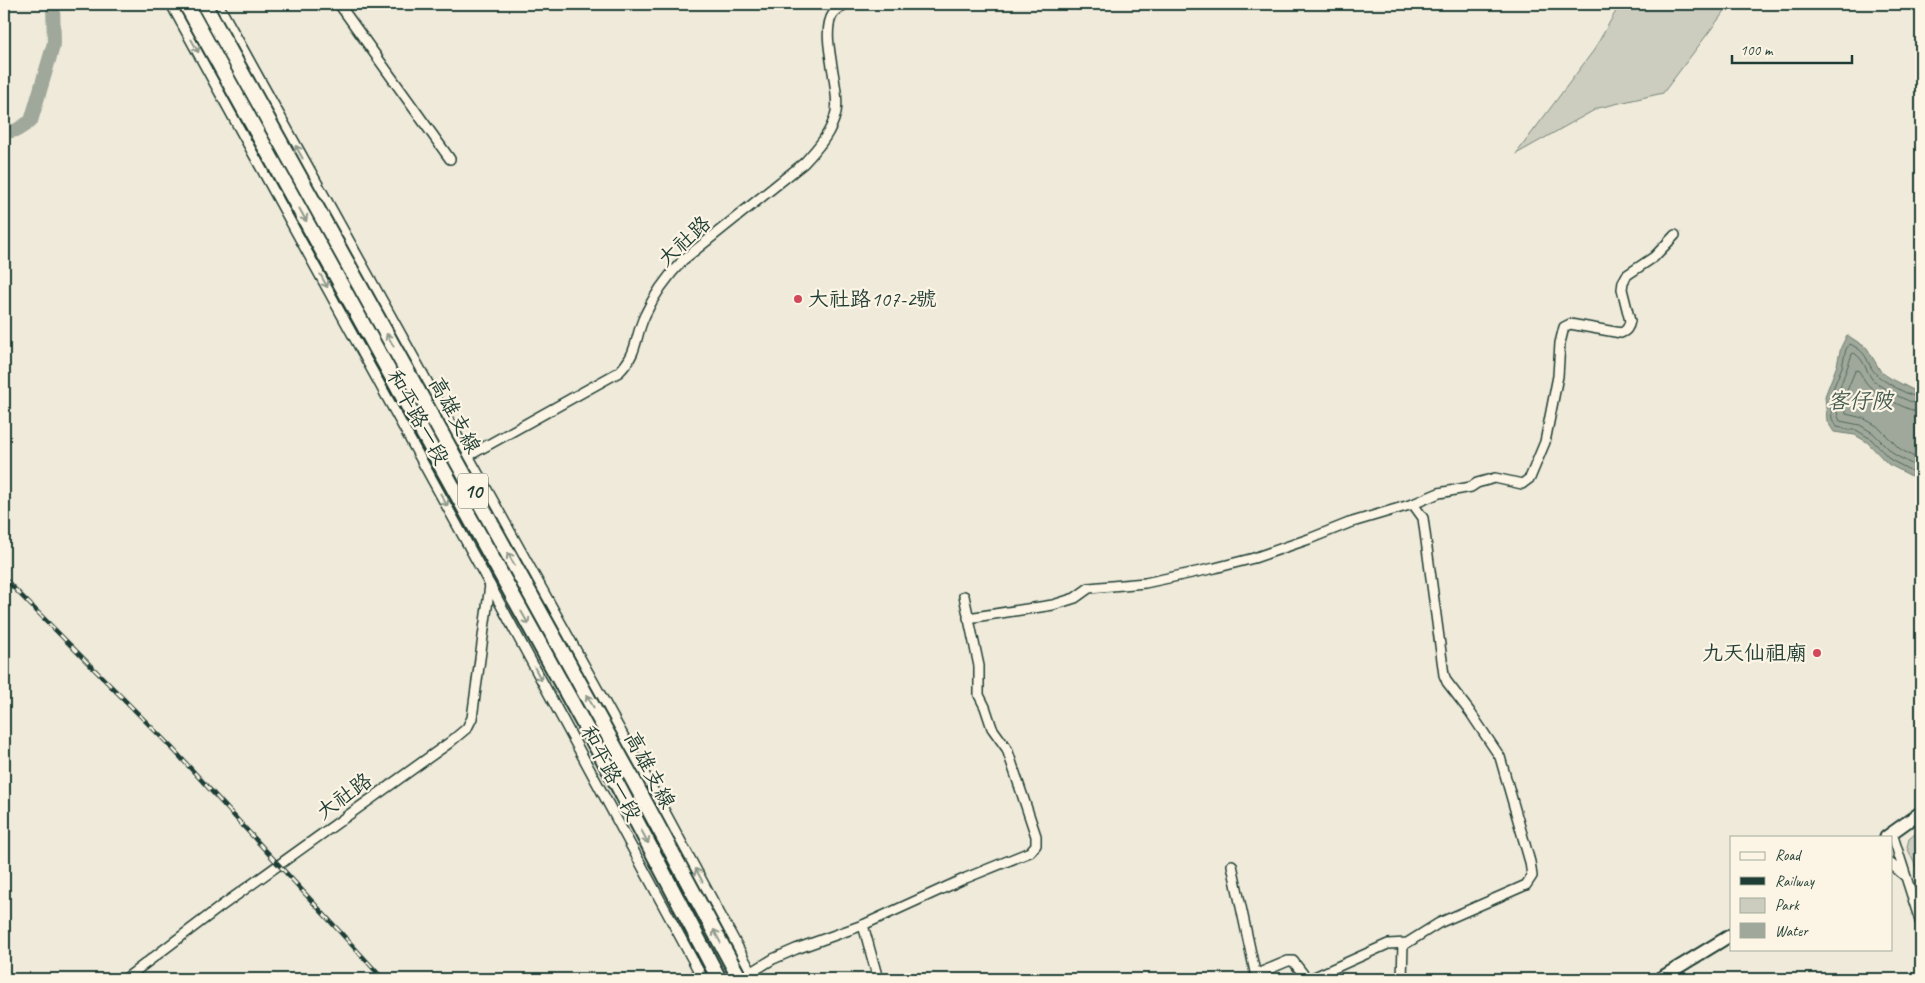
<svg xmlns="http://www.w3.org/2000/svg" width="1925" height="983" viewBox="0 0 1925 983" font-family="Caveat,'LXGW WenKai TC',sans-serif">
<rect width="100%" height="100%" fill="#efeada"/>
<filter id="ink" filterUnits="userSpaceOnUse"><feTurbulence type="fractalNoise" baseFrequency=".02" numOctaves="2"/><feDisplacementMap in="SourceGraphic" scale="10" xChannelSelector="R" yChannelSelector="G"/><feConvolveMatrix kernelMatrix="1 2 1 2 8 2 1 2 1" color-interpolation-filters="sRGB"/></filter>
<g filter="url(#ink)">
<!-- green -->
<g fill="#cccdbf" stroke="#76857a">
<path d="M 1620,4 L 1730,4 L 1663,93 L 1598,108 L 1516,154 L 1594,50 Z"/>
<path d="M 1921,829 L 1921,875 L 1920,876 L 1907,847 L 1909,839 Z"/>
</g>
<!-- water -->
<path fill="#9fa89a" stroke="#6c7d71" d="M 1847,335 L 1867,348 L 1881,372 L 1890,378 L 1921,394 L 1921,481 L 1888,464 L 1867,442 L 1855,435 L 1834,432 L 1827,421 L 1825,396 L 1837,365 L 1841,347 Z"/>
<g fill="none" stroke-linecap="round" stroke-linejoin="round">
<!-- shore -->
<g stroke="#52685d" stroke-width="1">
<path d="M 1921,398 C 1911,397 1886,383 1878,376 C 1865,364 1871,354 1850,344 L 1846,349 L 1842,367 L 1830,396 L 1832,419 L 1837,427 L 1858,431 L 1871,439 L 1891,460 L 1921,476"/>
<path d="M 1921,404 C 1910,404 1879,387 1872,379 C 1866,371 1864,359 1854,353 L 1852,354 C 1846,374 1830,402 1840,421 L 1860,425 L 1873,433 L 1895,455 L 1921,469"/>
<path d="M 1921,412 C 1907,411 1879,395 1869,386 C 1864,381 1862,375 1858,370 L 1855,371 L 1844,398 L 1846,414 L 1863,418 L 1877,426 L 1900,449 L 1921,461"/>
</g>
<!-- river -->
<path stroke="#9fa89a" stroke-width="14" d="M 4,130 L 7,132 L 17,130 L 31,121 L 54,43 L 53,4"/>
<!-- minor-tunnel -->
<path stroke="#c5c7b9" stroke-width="9" stroke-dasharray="9 4.5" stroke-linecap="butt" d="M 484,550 L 489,582"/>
<!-- minor casing -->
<g stroke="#1f3d34" stroke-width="12">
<g id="minor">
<path d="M 171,4 L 490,585 L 703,979"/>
<path d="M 195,4 L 288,173 L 303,195"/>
<path d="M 218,4 L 645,775 L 755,979"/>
<path d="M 339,4 L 450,159"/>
<path d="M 468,456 L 619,372 C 639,352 634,338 645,315 C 654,295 668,276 683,260 L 804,163 C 818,148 832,132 836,112 C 841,87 819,34 833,14 C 836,10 841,7 845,4"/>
<path d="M 968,618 L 1053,605 L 1075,598 L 1089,588 L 1145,583 L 1215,568 L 1254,558 L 1309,539 L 1349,523 L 1413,504 L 1439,493 L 1471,487 L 1477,483 L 1495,478 L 1522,484 L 1530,478 L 1545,442 L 1558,376 L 1560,343 L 1564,327 L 1570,324 L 1621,333 C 1627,331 1629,327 1630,321 L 1622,289 L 1623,282 L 1627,275 L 1654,257 L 1675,235"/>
<path d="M 1892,833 L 1921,924"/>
<path d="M 1891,864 L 1905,876"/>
<path d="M 1232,865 L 1255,972 L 1257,974 L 1288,961 L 1293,961 L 1307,979"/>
<path d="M 863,925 L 878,979"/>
<path d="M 747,975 L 773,959 L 796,949 L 863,925 L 966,878 L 1030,852 L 1036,845 L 1036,836 L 1007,749 L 992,728 L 985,707 L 979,695 L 979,666 L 964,596"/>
<path d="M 125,979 L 220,907 L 449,743 L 467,728 L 472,718 L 490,585"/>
<path d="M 1310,979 L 1388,944 L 1407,943 L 1439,923 L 1526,885 L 1532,876 L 1530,862 L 1500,757 L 1470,712 L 1447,682 L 1444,675 L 1423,518 L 1413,504"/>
<path d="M 1402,979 L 1403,944"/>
</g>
</g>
<!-- major casing -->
<g stroke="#1f3d34" stroke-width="15">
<g id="major">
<path d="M 1886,837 L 1921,812"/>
<path d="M 1659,979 L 1731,935"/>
</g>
</g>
<!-- minor -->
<use href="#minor" stroke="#fcf5e5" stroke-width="9"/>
<!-- major -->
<use href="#major" stroke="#fcf5e5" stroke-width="11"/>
<!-- rail casing -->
<g stroke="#1f3d34" stroke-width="4.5">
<path id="rail" d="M 4,578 L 172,748 L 383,979"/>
</g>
<!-- rail -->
<use href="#rail" stroke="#fcf5e5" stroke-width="2.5" stroke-dasharray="8" stroke-linecap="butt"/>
<!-- highway-bridge casing -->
<g stroke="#1f3d34" stroke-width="18" stroke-linecap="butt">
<g id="highway-bridge">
<path d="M 186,4 L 617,784 L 719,979"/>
<path d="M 204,4 L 632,778 L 740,979"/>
</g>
</g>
<!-- highway-bridge -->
<use href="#highway-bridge" stroke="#fcf5e5" stroke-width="14"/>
</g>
<!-- one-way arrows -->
<defs><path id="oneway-shaft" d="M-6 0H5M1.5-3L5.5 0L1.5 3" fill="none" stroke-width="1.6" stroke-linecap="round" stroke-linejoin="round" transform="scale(1.25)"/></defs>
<g stroke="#8e998c">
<use href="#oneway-shaft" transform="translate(195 46) rotate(61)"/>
<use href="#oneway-shaft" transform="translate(299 152) rotate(-119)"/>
<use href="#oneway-shaft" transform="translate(303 215) rotate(61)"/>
<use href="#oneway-shaft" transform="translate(324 281) rotate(61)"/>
<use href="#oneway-shaft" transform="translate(390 340) rotate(-119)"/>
<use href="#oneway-shaft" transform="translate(444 500) rotate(61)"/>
<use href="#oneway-shaft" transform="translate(511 559) rotate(-119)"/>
<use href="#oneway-shaft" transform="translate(525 618) rotate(61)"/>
<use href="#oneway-shaft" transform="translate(538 674) rotate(62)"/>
<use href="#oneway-shaft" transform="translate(590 701) rotate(-119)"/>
<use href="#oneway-shaft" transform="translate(645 837) rotate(62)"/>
<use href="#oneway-shaft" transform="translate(699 875) rotate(-118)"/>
<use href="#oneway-shaft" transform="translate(717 936) rotate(-118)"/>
</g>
</g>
<!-- markers -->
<g fill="#d1495b" stroke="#fcf5e5" stroke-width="2">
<circle cx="798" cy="299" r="5"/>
<circle cx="1817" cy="653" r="5"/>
</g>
<g text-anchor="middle" stroke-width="4.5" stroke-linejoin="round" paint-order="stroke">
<!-- shield labels -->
<rect fill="#fcf5e5" stroke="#617469" stroke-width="1" x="458" y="473.5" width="30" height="35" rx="4"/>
<g font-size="20" font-weight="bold" fill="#1f3d34">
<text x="473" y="498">10</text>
</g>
<!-- street labels -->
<g font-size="21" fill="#1f3d34" stroke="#fcf5e5">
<text transform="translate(684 241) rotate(-43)" y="7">大社路</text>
<text transform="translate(455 415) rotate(61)" y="7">高雄支線</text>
<text transform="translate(418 417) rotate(61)" y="7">和平路一段</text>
<text transform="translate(650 770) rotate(62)" y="7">高雄支線</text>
<text transform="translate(611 773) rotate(62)" y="7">和平路一段</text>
<text transform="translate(344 796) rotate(-36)" y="7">大社路</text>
</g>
<!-- poi labels -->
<g font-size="21" fill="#1f3d34" stroke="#fcf5e5" text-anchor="start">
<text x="808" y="306">大社路107-2號</text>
<text x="1807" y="660" text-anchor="end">九天仙祖廟</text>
</g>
<!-- water labels -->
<g font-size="22" font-style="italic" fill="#455d53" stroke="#fcf5e5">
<text x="1860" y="408">客仔陂</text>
</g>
</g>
<!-- margin -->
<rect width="1925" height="983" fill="none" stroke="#fcf5e5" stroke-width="20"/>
<rect x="10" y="10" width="1905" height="963" fill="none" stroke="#1f3d34" stroke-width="2" filter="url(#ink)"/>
<!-- legend -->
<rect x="1730" y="836" width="162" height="115" fill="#fcf5e5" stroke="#a4ab9e"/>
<rect x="1740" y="852" width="25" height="8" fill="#fcf5e5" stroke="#a4ab9e"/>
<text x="1775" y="860" font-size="15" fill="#1f3d34">Road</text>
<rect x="1740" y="877" width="25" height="8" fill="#1f3d34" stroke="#a4ab9e"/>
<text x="1775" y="886" font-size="15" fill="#1f3d34">Railway</text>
<rect x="1740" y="898" width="25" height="15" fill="#cccdbf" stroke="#a4ab9e"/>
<text x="1775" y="910" font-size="15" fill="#1f3d34">Park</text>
<rect x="1740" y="923" width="25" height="15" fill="#9fa89a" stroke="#a4ab9e"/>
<text x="1775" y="936" font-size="15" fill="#1f3d34">Water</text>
<!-- scale -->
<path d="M1732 55v8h120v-8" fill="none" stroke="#1f3d34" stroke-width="2.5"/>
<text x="1740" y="55" font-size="15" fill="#1f3d34" stroke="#fcf5e5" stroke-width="4" paint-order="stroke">100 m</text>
</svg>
